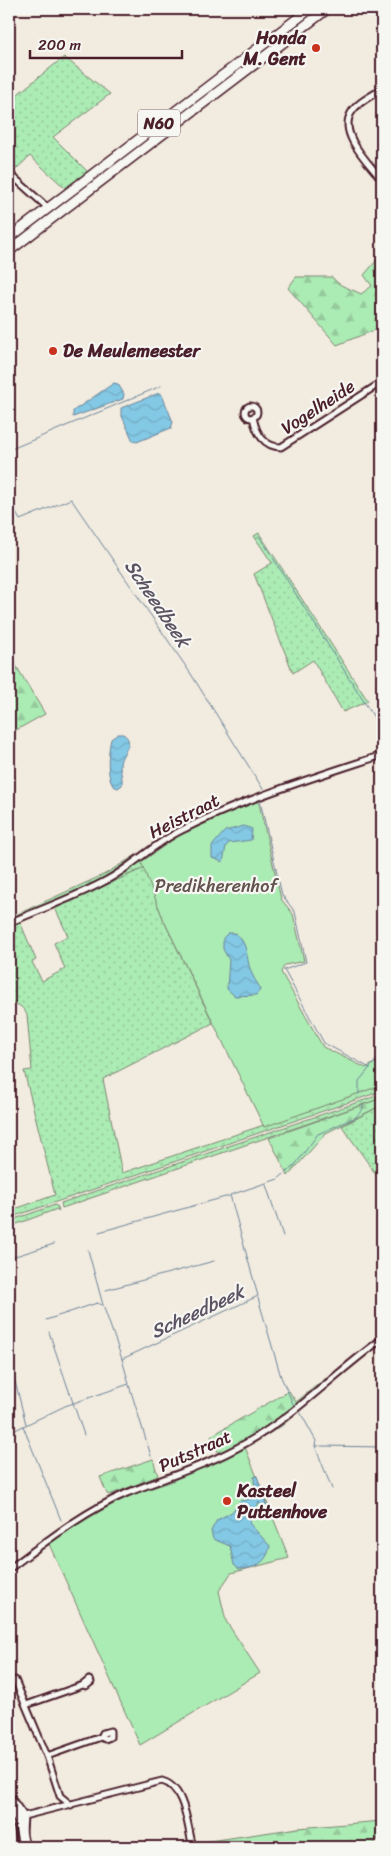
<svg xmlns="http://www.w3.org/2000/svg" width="391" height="1856" viewBox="0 0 391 1856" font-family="Sriracha,sans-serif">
<defs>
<pattern id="grass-dots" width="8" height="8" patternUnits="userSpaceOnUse" patternTransform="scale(1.25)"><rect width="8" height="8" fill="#abebb4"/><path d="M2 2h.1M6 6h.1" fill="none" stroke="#95c99b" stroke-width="1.8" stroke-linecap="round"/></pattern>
<pattern id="forest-firs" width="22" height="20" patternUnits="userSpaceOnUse" patternTransform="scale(1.25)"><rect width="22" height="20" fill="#abebb4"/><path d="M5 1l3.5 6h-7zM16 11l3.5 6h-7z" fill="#95c99b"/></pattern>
<pattern id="water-waves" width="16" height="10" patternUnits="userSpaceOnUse" patternTransform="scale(1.25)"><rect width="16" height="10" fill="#83c8e4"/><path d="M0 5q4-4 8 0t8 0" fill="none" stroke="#73abc4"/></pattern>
</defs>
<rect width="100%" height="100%" fill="#f2ebdf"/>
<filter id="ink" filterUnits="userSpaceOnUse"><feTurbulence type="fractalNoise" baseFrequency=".02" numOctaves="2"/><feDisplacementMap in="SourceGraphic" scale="10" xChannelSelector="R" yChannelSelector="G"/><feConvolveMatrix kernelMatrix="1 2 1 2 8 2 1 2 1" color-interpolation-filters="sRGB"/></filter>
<g filter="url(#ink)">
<!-- grass -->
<g fill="url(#grass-dots)" stroke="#7a8570">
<path d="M 64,57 L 110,94 L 53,137 L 88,172 L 65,188 L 30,156 L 13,172 L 9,168 L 9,104 L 19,93 Z"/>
<path d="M 259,533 L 368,701 L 343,712 L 313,660 L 293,673 L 254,574 L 272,563 L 254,536 Z"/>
<path d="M 144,868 L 164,921 L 213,1023 L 103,1079 L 122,1173 L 382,1085 L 382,1091 L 9,1218 L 9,1211 L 55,1195 L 24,1071 L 32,1070 L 27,1015 C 23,1007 18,1002 9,1005 L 9,927 L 20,922 L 36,960 L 32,962 L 42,981 L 65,969 L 54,943 L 68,936 L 55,908 Z"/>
<path d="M 382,1094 L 382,1098 L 62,1208 L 61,1203 Z"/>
<path d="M 382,1105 L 382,1183 L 342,1126 Z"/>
<path d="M 55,1205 L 58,1207 L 59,1212 L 57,1209 L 9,1227 L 9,1221 Z"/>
</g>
<!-- forest -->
<g fill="url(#forest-firs)" stroke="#7a8570">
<path d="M 377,260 L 382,266 L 382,327 L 337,345 L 288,288 L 296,277 L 332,277 C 339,287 350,288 361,294 L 372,286 L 364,275 Z"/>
<path d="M 9,654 L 45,714 L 9,734 Z"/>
<path d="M 136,855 L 144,868 L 9,927 L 9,918 L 105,874 Z"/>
<path d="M 382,1098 L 382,1105 L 326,1133 L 288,1176 L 269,1138 Z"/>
<path d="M 326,1378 L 330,1383 L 283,1425 L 251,1445 L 248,1439 L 219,1454 L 211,1436 L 289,1391 L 296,1402 Z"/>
<path d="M 153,1459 L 158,1476 L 109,1495 L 107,1494 L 100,1477 Z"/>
<path d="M 382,1821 L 382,1834 L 371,1847 L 197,1847 L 196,1843 L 298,1828 Z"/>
</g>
<!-- park -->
<g fill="#abebb4" stroke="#7a8570">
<path d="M 258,799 L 281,899 L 293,914 L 304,961 L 285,965 L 281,972 L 323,1047 L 366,1068 L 376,1062 L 382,1069 L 382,1085 L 264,1127 L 164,921 L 141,862 L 178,836 Z"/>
<path d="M 245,1447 L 289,1558 L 231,1573 L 219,1591 L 226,1621 L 260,1673 L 140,1745 L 49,1544 L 73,1525 L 127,1496 L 170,1482 Z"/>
</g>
<!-- water -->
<g fill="url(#water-waves)" stroke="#6c849a">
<path d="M 114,383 L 118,384 L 124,394 L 123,399 L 73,417 L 73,411 Z"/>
<path d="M 159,393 L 162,395 L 173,422 L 171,428 L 137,442 L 133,441 L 121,414 L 121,408 Z"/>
<path d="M 118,734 L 123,734 C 137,743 120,753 120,765 C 120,772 123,778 122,785 L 118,788 L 113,786 C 106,774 108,752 111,739 Z"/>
<path d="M 244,826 L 252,829 L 251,840 L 229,843 L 226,846 L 223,862 L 212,858 L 212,846 L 225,831 Z"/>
<path d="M 228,933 L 235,933 C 250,944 245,961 253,976 C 255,981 259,984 260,990 L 256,995 L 235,996 L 227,989 L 229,960 L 223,949 L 223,938 Z"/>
<path d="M 257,1476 L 269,1513 L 265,1514 L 259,1502 L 249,1523 L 270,1546 C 267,1562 256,1569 239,1569 L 234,1565 L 230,1546 L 213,1539 L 211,1531 L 217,1520 L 232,1512 L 240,1501 L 255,1498 L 254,1477 Z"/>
</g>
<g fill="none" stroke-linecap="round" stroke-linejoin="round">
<!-- stream -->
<g stroke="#6c849a" stroke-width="1">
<path d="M 9,450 L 161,386"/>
<path d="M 9,500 L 20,520 L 71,499 L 191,674 L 263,789"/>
<path d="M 259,536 L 271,554"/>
<path d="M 273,558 L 382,730"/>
<path d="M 260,801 L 282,895 L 295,912 L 306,962 L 284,970 L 324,1043 L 370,1068"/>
<path d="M 359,1094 L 359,1081 L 382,1053"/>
<path d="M 266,1185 L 283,1236"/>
<path d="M 99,1232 L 229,1196"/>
<path d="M 88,1250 L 103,1305 L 122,1359"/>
<path d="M 9,1258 L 54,1244"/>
<path d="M 106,1290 L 214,1261"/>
<path d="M 258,1298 L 281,1377 L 294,1406"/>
<path d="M 46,1320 L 97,1303 L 102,1305"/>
<path d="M 49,1332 L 84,1435"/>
<path d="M 9,1358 L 26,1424"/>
<path d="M 129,1385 L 151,1456"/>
<path d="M 376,1407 L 382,1453"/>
<path d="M 299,1410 L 316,1441 L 315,1446 L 319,1446"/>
<path d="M 23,1426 L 61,1520"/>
<path d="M 9,1433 L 65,1406 L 129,1384 L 122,1359 L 258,1296 L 230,1195 L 278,1179 L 295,1165 L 318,1134 L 356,1117 L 363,1109 L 363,1105"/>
<path d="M 315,1446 L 332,1489"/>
<path d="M 321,1446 L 382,1447"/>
</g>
<!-- street casing -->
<g stroke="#4a1f2b" stroke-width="9">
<g id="street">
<path d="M 382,89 C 372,96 357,102 351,113 C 338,135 370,164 382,180"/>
<path d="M 9,173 L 48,208"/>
<circle cx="251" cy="412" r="6"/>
<path d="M 253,417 C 256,433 264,447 281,447 L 382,382"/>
<path d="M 9,923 C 41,909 76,897 107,880 C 134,865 153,844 182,830 C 246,798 315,777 382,755"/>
<path d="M 9,1569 C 47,1541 83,1512 127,1493 C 167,1477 208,1465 246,1443 C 296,1415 336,1372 382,1339"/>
<path d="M 15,1680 L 47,1756 L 60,1796 L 71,1805"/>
<path d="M 26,1705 L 83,1685 L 86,1686 L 91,1682 L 89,1680 L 83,1685"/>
<path d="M 47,1756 L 101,1737 L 105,1739 L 110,1737 L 110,1731 L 103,1733 L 101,1737"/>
<path d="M 9,1795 L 24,1816"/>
<path d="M 24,1816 L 162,1781 C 186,1787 187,1827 193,1847"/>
<path d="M 23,1832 L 24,1816"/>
</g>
</g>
<!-- highway casing -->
<g stroke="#4a1f2b" stroke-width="12">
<g id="highway">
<path d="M 9,238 L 310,9"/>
<path d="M 9,251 L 327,9"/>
<path d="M 9,1803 L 19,1821 L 24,1847"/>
<path d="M 9,1830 L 12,1847"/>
</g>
</g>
<!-- street -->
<use href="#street" stroke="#f6f6f2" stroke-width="5"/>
<!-- highway -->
<use href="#highway" stroke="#f6f6f2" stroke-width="9"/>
</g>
</g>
<!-- markers -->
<g fill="#c8321e" stroke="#f6f6f2" stroke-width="2">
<circle cx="316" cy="48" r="5"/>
<circle cx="53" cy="351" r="5"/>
<circle cx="227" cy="1501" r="5"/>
</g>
<g text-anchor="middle" stroke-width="4.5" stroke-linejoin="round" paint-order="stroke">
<!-- shield labels -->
<rect fill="#f6f6f2" stroke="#7e6067" stroke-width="1" x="138" y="109.5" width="42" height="27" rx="4"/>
<g font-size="16" font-weight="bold" fill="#4a1f2b">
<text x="159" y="129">N60</text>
</g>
<!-- poi labels -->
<g font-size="18" font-weight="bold" fill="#4a1f2b" stroke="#f6f6f2" text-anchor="start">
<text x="306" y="44" text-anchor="end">Honda<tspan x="306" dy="21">M. Gent</tspan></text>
<text x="63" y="357">De Meulemeester</text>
<text x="237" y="1497">Kasteel<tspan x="237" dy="21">Puttenhove</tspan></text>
</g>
<!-- street labels -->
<g font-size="18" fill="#4a1f2b" stroke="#f6f6f2">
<text transform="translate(318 407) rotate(-33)" y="6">Vogelheide</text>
<text transform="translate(184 816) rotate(-27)" y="6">Heistraat</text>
<text transform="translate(195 1451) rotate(-24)" y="6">Putstraat</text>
</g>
<!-- park labels -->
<g font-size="18" fill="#62524d" stroke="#f6f6f2">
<text x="216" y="892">Predikherenhof</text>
</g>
<!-- water labels -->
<g font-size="19" font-style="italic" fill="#5b5262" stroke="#f6f6f2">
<text transform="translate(158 603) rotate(56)" y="7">Scheedbeek</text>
<text transform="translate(197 1311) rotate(-25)" y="7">Scheedbeek</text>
</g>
</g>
<!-- margin -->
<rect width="391" height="1856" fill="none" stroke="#f6f6f2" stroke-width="30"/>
<rect x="15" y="15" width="361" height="1826" fill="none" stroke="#4a1f2b" stroke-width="2" filter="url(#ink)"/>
<!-- scale -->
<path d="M30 50v8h152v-8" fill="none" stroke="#4a1f2b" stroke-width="2.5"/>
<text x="38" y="50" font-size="15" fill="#4a1f2b" stroke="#f6f6f2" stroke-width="4" paint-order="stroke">200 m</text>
</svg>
